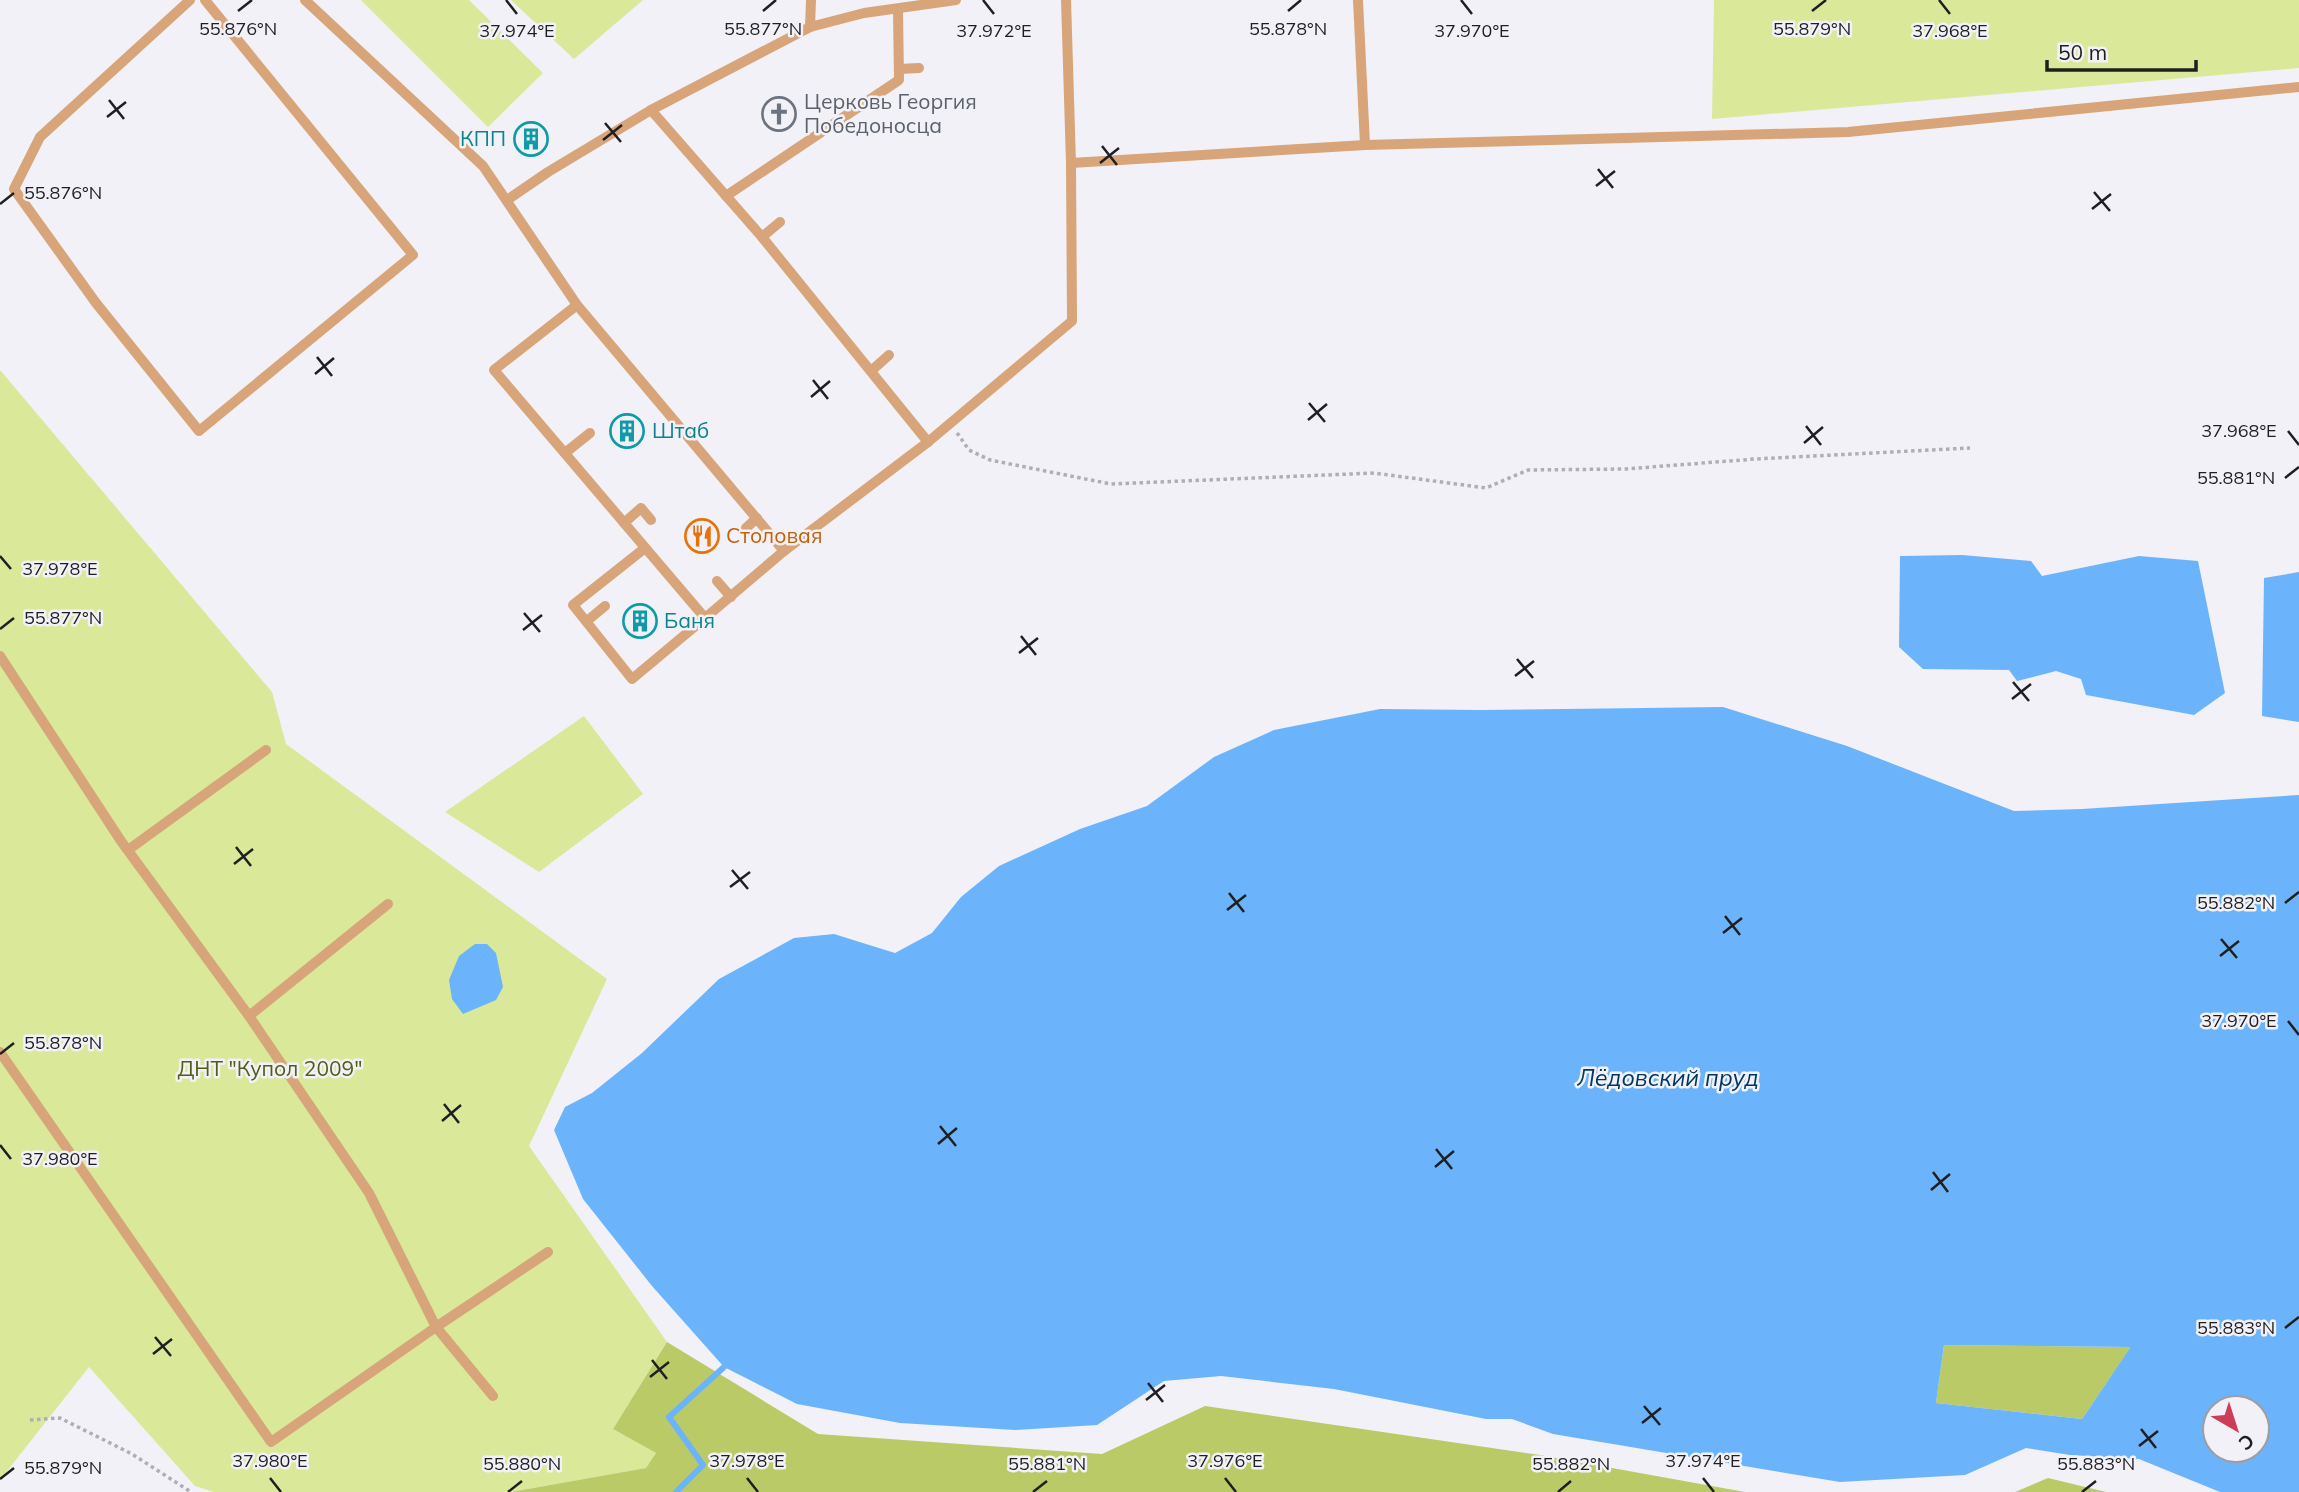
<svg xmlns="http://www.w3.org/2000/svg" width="2299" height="1492" viewBox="0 0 2299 1492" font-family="Mulish,sans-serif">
<rect width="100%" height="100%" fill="#f2f1f7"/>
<!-- green -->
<g fill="#d9e899">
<path d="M 361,0 L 469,0 L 543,73 L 488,127 Z"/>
<path d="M 511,0 L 643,0 L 574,59 Z"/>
<path d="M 1714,0 L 2299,0 L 2299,68 L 1712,119 Z"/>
<path d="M 0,370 L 272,692 L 286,744 L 607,979 L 529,1146 L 667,1342 L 613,1429 L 656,1453 L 646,1468 L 511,1492 L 214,1492 L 195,1486 L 89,1367 L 0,1480 Z"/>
<path d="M 584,716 L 643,794 L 539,872 L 445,812 Z"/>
</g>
<!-- forest -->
<g fill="#b9ca67">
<path d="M 667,1342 L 818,1434 L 1102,1454 L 1205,1406 L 1540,1455 L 1745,1492 L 511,1492 L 646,1468 L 656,1453 L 613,1429 Z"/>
<path d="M 1944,1345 L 2131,1347 L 2082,1419 L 1936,1403 Z"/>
<path d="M 2048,1478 L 2106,1492 L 2015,1492 Z"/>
</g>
<!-- water -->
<g fill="#6bb4fb" fill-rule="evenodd">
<path d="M 1962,555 L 2031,561 L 2042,576 L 2139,556 L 2198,561 L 2225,693 L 2194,715 L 2086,695 L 2081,679 L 2056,671 L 2017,681 L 2009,670 L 1923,669 L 1899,647 L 1900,556 Z"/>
<path d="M 2299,572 L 2299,722 L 2262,716 L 2264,578 Z"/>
<path d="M 1723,707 L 1847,746 L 2014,811 L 2082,809 L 2299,795 L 2299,1492 L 2220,1492 L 2139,1459 L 2070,1455 L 2026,1448 L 1965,1475 L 1840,1482 L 1553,1434 L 1512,1419 L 1486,1419 L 1334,1389 L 1221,1376 L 1164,1381 L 1097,1425 L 1015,1430 L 900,1423 L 797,1404 L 724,1367 L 652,1286 L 583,1199 L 554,1130 L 565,1107 L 592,1093 L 642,1053 L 719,979 L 794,938 L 834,934 L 895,953 L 932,933 L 961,897 L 999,866 L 1080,829 L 1147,806 L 1214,757 L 1274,730 L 1380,709 L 1480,710 ZM 1944,1345 L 2130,1347 L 2130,1348 L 2082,1419 L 1936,1403 ZM 2215,1408 L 2257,1408 L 2257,1450 L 2215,1450 Z"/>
<path d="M 475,944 L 487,944 L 496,953 L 503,987 L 496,1000 L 463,1014 L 452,999 L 449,980 L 459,956 Z"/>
</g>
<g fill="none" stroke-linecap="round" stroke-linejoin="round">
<!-- stream -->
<path stroke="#6bb4fb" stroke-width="6" d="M 676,1492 L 703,1465 L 669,1417 L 724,1367"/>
<!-- path -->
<g stroke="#aeaeb3" stroke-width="3.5" stroke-dasharray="3.5 3.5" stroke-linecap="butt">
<path d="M 957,433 L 969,450 L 990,460 L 1111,484 L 1374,473 L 1486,488 L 1528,470 L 1625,469 L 1755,459 L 1970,448"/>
<path d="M 30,1420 L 60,1418 L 132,1454 L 191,1492"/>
</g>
<!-- lane -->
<g stroke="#d7a579" stroke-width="10">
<path d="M 190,0 L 40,137 L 14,189 L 96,303 L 199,431 L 413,255 L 205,0"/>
<path d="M 305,0 L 483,166 L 577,305 L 784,551 L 928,442 L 1072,321 L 1071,163 L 1365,145 L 1848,132 L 2299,87"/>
<path d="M 1066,0 L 1071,163"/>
<path d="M 1358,0 L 1365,145"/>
<path d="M 810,27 L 811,0"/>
<path d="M 899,69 L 919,68"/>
<path d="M 726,196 L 899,80 L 898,10"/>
<path d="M 507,200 L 548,172 L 651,110"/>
<path d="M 762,237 L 780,222"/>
<path d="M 577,305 L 494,370 L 705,618 L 784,551"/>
<path d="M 871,371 L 889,355"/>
<path d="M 928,442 L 762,237 L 651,110 L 810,27 L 864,13 L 956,0"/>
<path d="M 565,453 L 590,433"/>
<path d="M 624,523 L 641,508 L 651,520"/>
<path d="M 746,528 L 757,518"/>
<path d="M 645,548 L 573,605 L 632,679 L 705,618"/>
<path d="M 717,581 L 731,597"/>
<path d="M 587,621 L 605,606"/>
<path d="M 0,656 L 121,841 L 249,1016 L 369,1193 L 436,1327 L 271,1442 L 0,1052"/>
<path d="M 128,850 L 266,750"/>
<path d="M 249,1016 L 388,904"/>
<path d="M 493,1396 L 436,1327 L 548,1252"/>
</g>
</g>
<!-- ticks -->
<path fill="none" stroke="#1f1f21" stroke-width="2.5" d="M 506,0 L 517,14M 983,0 L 994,14M 1461,0 L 1472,14M 1939,0 L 1950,14M 238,11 L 252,0M 763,11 L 776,0M 1288,11 L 1301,0M 1812,11 L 1826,0M 109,100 L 124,119M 107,117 L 126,102M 605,123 L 621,142M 603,140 L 622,125M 1102,146 L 1117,165M 1100,163 L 1119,148M 1598,169 L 1613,188M 1596,186 L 1615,171M 2094,192 L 2110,211M 0,204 L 14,193M 2092,209 L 2111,194M 317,357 L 332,376M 315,374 L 334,358M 813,380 L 828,399M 811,397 L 830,381M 1309,403 L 1325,422M 1308,420 L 1327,404M 1806,426 L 1821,445M 2288,431 L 2299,445M 1804,443 L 1823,427M 2285,478 L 2299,467M 0,556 L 11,569M 524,613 L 540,632M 0,629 L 14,618M 523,630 L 542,615M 1021,636 L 1036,655M 1019,653 L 1038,638M 1517,659 L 1533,678M 1515,676 L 1534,661M 2013,682 L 2029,701M 2012,699 L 2031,684M 236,847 L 251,866M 234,864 L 253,849M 732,870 L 748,889M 730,887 L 750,872M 1229,893 L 1244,912M 2285,903 L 2299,892M 1227,910 L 1246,895M 1725,916 L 1740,935M 1723,933 L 1742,918M 2221,939 L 2237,958M 2220,956 L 2239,941M 2288,1021 L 2299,1035M 0,1054 L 14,1043M 444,1104 L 459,1123M 442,1121 L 461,1105M 940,1126 L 956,1146M 938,1144 L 957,1128M 0,1145 L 11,1159M 1436,1149 L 1452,1169M 1435,1167 L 1454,1151M 1933,1172 L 1948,1192M 1931,1190 L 1950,1174M 2285,1328 L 2299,1317M 155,1337 L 171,1356M 153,1354 L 172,1339M 652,1360 L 667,1379M 650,1377 L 669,1362M 1148,1383 L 1163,1402M 1146,1400 L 1165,1385M 1644,1406 L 1660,1425M 1642,1423 L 1661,1408M 2141,1429 L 2156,1448M 2139,1446 L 2158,1431M 270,1478 L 281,1492M 747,1478 L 758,1492M 1225,1478 L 1236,1492M 1703,1478 L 1714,1492M 0,1479 L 14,1468M 508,1492 L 522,1481M 1033,1492 L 1047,1481M 1558,1492 L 1571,1481M 2082,1492 L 2096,1481"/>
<!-- icons -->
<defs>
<g id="church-ring" transform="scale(1.75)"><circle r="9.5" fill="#f2f1f7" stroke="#6b7280" stroke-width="1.5"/><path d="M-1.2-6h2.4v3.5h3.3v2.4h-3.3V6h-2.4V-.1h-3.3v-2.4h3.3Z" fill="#6b7280"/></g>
<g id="building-ring" transform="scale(1.75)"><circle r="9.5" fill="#f2f1f7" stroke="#0f9aa8" stroke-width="1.5"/><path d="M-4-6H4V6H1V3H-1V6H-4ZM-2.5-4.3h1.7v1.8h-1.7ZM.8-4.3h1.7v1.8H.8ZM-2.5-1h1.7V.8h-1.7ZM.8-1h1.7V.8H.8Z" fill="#0f9aa8"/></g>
<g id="restaurant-ring" transform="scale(1.75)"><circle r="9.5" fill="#f2f1f7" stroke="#e8710a" stroke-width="1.5"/><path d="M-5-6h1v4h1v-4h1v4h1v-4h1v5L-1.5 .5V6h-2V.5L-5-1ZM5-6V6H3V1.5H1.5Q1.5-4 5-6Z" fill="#e8710a"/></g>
</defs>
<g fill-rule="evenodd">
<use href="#church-ring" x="779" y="114"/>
<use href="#building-ring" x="531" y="139"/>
<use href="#building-ring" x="627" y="431"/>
<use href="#restaurant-ring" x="702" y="536"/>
<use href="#building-ring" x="640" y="621"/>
</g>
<g text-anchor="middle" stroke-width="5" stroke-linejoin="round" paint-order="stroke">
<!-- worship labels -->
<g font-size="21" fill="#5b616d" stroke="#f2f1f7" text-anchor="start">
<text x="804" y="109">Церковь Георгия<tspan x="804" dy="24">Победоносца</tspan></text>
</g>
<!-- culture labels -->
<g font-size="21" fill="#0d838f" stroke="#f2f1f7" text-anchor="start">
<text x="506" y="146" text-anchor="end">КПП</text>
<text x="652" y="438">Штаб</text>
<text x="664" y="628">Баня</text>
</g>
<!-- food labels -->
<g font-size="21" fill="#c56008" stroke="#f2f1f7" text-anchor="start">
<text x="726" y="543">Столовая</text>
</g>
<!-- park labels -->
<g font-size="21" fill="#525d15" stroke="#f2f1f7">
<text x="270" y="1076">ДНТ "Купол 2009"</text>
</g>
<!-- water labels -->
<g font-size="23" font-style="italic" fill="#003864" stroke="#f2f1f7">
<text x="1668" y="1086">Лёдовский пруд</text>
</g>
</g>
<g font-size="18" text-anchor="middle" fill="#1f1f21" stroke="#f2f1f7" stroke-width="5" stroke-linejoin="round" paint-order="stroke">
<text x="763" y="35">55.877°N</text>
<text x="1812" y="35">55.879°N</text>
<text x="238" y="35">55.876°N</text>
<text x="1288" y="35">55.878°N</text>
<text x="517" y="37">37.974°E</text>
<text x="994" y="37">37.972°E</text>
<text x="1472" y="37">37.970°E</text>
<text x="1950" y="37">37.968°E</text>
<text x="63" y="199">55.876°N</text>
<text x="2239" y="437">37.968°E</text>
<text x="2236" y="484">55.881°N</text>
<text x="60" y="575">37.978°E</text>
<text x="63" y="624">55.877°N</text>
<text x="2236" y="909">55.882°N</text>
<text x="2239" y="1027">37.970°E</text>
<text x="63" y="1049">55.878°N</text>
<text x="60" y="1165">37.980°E</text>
<text x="2236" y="1334">55.883°N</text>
<text x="270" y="1467">37.980°E</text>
<text x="747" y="1467">37.978°E</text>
<text x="1225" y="1467">37.976°E</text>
<text x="1703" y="1467">37.974°E</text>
<text x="522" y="1470">55.880°N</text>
<text x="1047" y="1470">55.881°N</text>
<text x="1571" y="1470">55.882°N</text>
<text x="2096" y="1470">55.883°N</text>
<text x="63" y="1474">55.879°N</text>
</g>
<!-- north arrow -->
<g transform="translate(2236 1429) rotate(141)"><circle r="33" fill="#f2f1f7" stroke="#9e9da1" stroke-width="2"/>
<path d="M0-5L12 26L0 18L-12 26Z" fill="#cd3d58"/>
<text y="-10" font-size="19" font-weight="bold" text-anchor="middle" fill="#1f1f21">С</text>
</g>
<!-- scale -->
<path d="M2047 60v10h149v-10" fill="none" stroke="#1f1f21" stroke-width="3.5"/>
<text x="2058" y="60" font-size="21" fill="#1f1f21" stroke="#f2f1f7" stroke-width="5" paint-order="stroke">50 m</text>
</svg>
